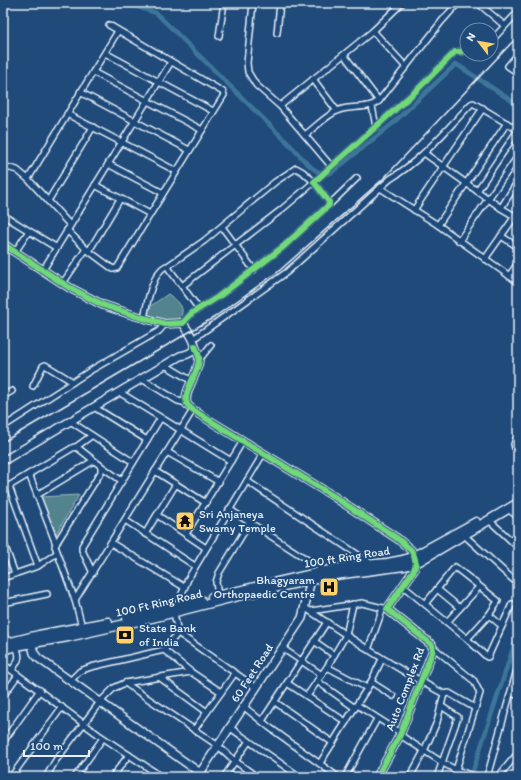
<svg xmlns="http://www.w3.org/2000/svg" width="521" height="780" viewBox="0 0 521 780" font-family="Itim,sans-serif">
<rect width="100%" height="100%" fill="#1f4a7a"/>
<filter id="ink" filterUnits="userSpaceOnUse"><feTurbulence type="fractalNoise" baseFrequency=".025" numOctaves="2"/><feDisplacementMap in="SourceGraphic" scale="8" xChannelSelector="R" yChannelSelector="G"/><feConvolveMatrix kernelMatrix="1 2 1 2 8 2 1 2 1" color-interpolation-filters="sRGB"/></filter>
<g filter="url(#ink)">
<!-- green -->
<g fill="#52838d" stroke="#9dbac2">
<path d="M 168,294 C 175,299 186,306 181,316 C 180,318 178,320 176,321 C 167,324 154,318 145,315 L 152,305 Z"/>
<path d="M 79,495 L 56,534 L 40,497 Z"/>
</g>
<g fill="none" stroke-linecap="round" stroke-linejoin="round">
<!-- canal -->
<g stroke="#3e769a" stroke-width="4.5">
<path d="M 126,3 L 156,13 L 293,148 C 300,156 314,174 326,174 C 329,174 333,172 335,170 L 392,124 L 456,64 L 518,105"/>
<path d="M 471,777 L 518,633"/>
</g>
<!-- street casing -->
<g stroke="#e8f1f8" stroke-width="8">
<g id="street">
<path d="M 253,3 L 247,63 L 248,72 L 256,85 L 280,106 L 331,166"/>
<path d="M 478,3 L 505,26"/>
<path d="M 516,3 L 518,5"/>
<path d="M 373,31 L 406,67"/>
<path d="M 277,33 L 280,3"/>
<path d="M 219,36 L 224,3"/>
<path d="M 491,41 L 518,12"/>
<path d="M 105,53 L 213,111"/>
<path d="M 518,54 L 508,66 L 518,73"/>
<path d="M 344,55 L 379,101"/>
<path d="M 93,72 L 202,130"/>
<path d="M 313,79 L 337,111"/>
<path d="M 80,92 L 189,150"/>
<path d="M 280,106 L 373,31 L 402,3"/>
<path d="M 372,106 L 376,127"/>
<path d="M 67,114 L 121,142 L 176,171"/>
<path d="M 305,135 C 316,127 326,115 339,110 C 352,105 368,110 379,101 L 442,21 L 458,3"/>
<path d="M 424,153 L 501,208 L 518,218"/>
<path d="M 108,164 L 163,193"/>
<path d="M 3,166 L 17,170 L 28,179"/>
<path d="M 95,185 L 150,214"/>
<path d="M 380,188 L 438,225 L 518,282"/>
<path d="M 48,201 L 93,127"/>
<path d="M 330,204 L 357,178"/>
<path d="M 501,208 L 518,181"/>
<path d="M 414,210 L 483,108"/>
<path d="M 3,215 L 57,248"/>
<path d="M 70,225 L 28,179 L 118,31"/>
<path d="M 438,225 L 507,123"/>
<path d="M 222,227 L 254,270"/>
<path d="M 67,230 L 86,249 L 113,269 L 117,268 L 224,95 L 223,92 L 109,25"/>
<path d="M 501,236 L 518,247"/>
<path d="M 459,241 L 518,156"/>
<path d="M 89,251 L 120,199"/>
<path d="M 15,252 L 29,231"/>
<path d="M 485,259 L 518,212"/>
<path d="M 43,270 L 171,62"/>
<path d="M 509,276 L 518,263"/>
<path d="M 63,283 L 86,249"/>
<path d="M 182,286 L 169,269 L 169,265 L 204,241 L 275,182 L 296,168 L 303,172 L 314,182 L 281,210 L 182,286 L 199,309"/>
<path d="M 144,318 C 147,304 152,273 166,266 L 168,267"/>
<path d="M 183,323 L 192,313 L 218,297 L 283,247 L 329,205 L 329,202 L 314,182 L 418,89 L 455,52 L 467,51"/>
<path d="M 193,339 L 287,272 L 390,179 C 422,160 445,131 471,104 L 473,103 L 518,130 L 477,191"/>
<path d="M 199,360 L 211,345"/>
<path d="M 165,365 L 192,381"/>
<path d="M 142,379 L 178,401 L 187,403"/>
<path d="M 33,386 L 43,366 L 45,365 L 73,382"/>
<path d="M 119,392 L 231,461"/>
<path d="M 3,396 L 12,391"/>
<path d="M 94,407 L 147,440"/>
<path d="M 70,421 L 133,462"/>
<path d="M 3,427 L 93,369 L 159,331 L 165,324"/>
<path d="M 518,435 L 514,444 L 515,448 L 518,450"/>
<path d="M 76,447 L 91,436"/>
<path d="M 167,452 L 219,482"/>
<path d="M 101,466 L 122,481"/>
<path d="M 155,471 L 206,503"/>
<path d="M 29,474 L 56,544"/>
<path d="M 247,481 L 372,564"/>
<path d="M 3,489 L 9,486"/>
<path d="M 37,495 L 93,461"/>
<path d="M 229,509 L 325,571"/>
<path d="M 508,509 L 518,517"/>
<path d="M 157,515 L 206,548"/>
<path d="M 125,520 L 195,566"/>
<path d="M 489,520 L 518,547"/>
<path d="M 145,534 L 176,484"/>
<path d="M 186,534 L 243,441"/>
<path d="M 464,535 L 518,584"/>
<path d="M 3,541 L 15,574"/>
<path d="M 111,543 L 184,587"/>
<path d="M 38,566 L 57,553"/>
<path d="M 93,573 L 82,550 L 82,546 L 160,419"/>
<path d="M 3,578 L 38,566 L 9,486 L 74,447 L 78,448 L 101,466 L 101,472 L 57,542 L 55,546 L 75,600 L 82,627"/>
<path d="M 403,586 L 466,638 L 467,639 L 487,657 L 488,657 L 502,626 L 489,615 L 467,639"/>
<path d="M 437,589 L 460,608"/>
<path d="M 218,596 L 216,582 L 219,573 L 250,522"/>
<path d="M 75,600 L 193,410"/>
<path d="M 3,603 L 47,594"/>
<path d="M 425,604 L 455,567 L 498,601 L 489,615"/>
<path d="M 304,607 C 350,638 395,668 444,694 L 449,693 L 475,708"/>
<path d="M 311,611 L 362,603 L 387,609"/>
<path d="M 447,622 L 479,587"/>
<path d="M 502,626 L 512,604"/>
<path d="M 3,631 L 6,642"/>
<path d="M 314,641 L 334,655"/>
<path d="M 282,648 L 322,675"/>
<path d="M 164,650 L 191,672 L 221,692"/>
<path d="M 368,650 L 383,608"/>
<path d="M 3,664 L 99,735 L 162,777"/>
<path d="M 327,667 L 367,688"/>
<path d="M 12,670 C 19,660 21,658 16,646"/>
<path d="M 159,677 L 207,712"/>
<path d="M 70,681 L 80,671 L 91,667 L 164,650 L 178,633"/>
<path d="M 317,681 L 355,708"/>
<path d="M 371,682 L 393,696"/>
<path d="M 125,683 L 217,745 L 235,761 L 257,777"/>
<path d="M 287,683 L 346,722"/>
<path d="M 255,687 L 178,633 L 174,613 L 188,579 L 263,454"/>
<path d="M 511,692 L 518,696"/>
<path d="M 3,696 L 18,675"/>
<path d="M 307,696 L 327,667 L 346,635 L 353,604"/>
<path d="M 275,702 L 333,743"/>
<path d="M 357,705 L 401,733"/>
<path d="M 243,706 L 269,727 L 338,777"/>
<path d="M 262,721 L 327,622"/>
<path d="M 229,727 L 300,777"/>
<path d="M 194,730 L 235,673"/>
<path d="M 400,735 L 443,763 L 456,770 L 480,693 L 474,681 L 434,648"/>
<path d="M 3,742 L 40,690"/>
<path d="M 320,763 L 371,682 L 382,659"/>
<path d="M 488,773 L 493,777"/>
<path d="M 11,777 L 62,707"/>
<path d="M 46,777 L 56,760 L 100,702 L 114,688 L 125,683 L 191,672"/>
<path d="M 75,777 L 103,738"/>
<path d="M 112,777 L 129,755"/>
<path d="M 148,777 L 153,771"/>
<path d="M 224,777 L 249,741"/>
<path d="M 345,777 L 377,719"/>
<path d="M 410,777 L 424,751 L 437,722 L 444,694"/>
<path d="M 437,777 L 458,717 L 441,706"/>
<path d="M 453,777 L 456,770 L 477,777"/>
<path d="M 487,777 L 518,666"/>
<path d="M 498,777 L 518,753"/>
</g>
</g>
<!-- secondary casing -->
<g stroke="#e8f1f8" stroke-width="10">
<g id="secondary">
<path d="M 3,244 L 70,288 L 103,305 L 133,315 L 165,324 L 183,323 C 192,338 206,351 180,356 L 3,461"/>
<path d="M 195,346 C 196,350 199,354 199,358 C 200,372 182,392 187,404 C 189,408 195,411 199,414 L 333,496 L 398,539 L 411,550 L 414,556 L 416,563 L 414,570 L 387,609 L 432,645 L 433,650 L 400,735 L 377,777"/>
<path d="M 30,638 L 34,653 L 38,658 L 206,777"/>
<path d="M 3,775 L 6,777"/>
<path d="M 195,777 L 200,773 L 302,618 L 312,575"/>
</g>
</g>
<!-- primary casing -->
<g stroke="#e8f1f8" stroke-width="11">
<g id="primary">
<path d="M 212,597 L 325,571 L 351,566 L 387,563 L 403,560 L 414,556 L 476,522"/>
<path d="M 127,618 L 201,600"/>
<path d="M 3,644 L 39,635 L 108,622"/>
<path d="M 3,650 L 16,646 L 68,637 L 156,617 L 246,594 L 335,575 L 404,566 L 416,563 L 518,503"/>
</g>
</g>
<!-- street -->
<use href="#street" stroke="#1f4a7a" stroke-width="5"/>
<!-- secondary -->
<use href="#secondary" stroke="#1f4a7a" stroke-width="7"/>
<!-- primary -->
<use href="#primary" stroke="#1f4a7a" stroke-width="8"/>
<!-- rail -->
<path stroke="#e8f1f8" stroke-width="1.5" d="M 3,442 L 213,318 L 279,271 L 383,179 L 518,36"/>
<!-- cycleway casing -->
<g stroke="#1f4a7a" stroke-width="8">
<g id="cycleway">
<path d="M 3,244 L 70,288 L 103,305 L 133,315 L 165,324 L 183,323 L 192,313 L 218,297 L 283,247 L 329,205 L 329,202 L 314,182 L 418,89 L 455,52 L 467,51"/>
<path d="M 195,346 C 196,350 199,354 199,358 C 200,372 182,392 187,404 C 189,408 195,411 199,414 L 333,496 L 398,539 L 411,550 L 414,556 L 416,563 L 414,570 L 387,609 L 432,645 L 433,650 L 400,735 L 377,777"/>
</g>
</g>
<!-- cycleway -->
<use href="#cycleway" stroke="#71d979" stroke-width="6"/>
</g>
</g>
<!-- icons -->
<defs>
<g id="temple-square" transform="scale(1)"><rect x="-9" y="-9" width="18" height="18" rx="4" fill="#ffd166" stroke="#1f4a7a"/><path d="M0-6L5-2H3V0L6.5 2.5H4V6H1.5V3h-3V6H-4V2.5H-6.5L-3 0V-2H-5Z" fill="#111"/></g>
<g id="hospital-square" transform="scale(1)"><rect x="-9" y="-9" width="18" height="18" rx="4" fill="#ffd166" stroke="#1f4a7a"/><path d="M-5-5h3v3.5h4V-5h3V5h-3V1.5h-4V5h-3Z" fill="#111"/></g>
<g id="bank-square" transform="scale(1)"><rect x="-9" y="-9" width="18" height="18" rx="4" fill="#ffd166" stroke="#1f4a7a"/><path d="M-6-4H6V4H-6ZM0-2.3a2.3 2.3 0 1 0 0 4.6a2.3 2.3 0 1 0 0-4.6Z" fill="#111"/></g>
</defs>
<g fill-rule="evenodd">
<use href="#temple-square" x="185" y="521"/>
<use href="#hospital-square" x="329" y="587"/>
<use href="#bank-square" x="125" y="635"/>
</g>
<g text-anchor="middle" stroke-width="4" stroke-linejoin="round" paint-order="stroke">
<!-- poi labels -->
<g font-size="12" fill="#e8f1f8" stroke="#1f4a7a" text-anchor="start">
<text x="199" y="518">Sri Anjaneya<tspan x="199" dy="14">Swamy Temple</tspan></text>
<text x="315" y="584" text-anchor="end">Bhagyaram<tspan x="315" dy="14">Orthopaedic Centre</tspan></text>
<text x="139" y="632">State Bank<tspan x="139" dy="14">of India</tspan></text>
</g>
<!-- street labels -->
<g font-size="12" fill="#e8f1f8" stroke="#1f4a7a">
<text transform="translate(347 557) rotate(-9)" y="4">100 ft Ring Road</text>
<text transform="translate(159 603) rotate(-13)" y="4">100 Ft Ring Road</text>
<text transform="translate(252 673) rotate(-57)" y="4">60 Feet Road</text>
<text transform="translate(405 689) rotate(-69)" y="4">Auto Complex Rd</text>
</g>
</g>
<!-- margin -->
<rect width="521" height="780" fill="none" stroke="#1f4a7a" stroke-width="16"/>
<rect x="8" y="8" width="505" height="764" fill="none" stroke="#e8f1f8" stroke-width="1.5" filter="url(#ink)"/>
<!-- north arrow -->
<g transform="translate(479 42) rotate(301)"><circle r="19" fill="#1f4a7a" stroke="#6f8dac"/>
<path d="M0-3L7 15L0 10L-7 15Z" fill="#ffd166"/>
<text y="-6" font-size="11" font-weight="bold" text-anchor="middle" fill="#e8f1f8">N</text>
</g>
<!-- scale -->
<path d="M24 750v6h65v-6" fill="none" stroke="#e8f1f8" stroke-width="2"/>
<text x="30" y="750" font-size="12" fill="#e8f1f8" stroke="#1f4a7a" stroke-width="3" paint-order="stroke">100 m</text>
</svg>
